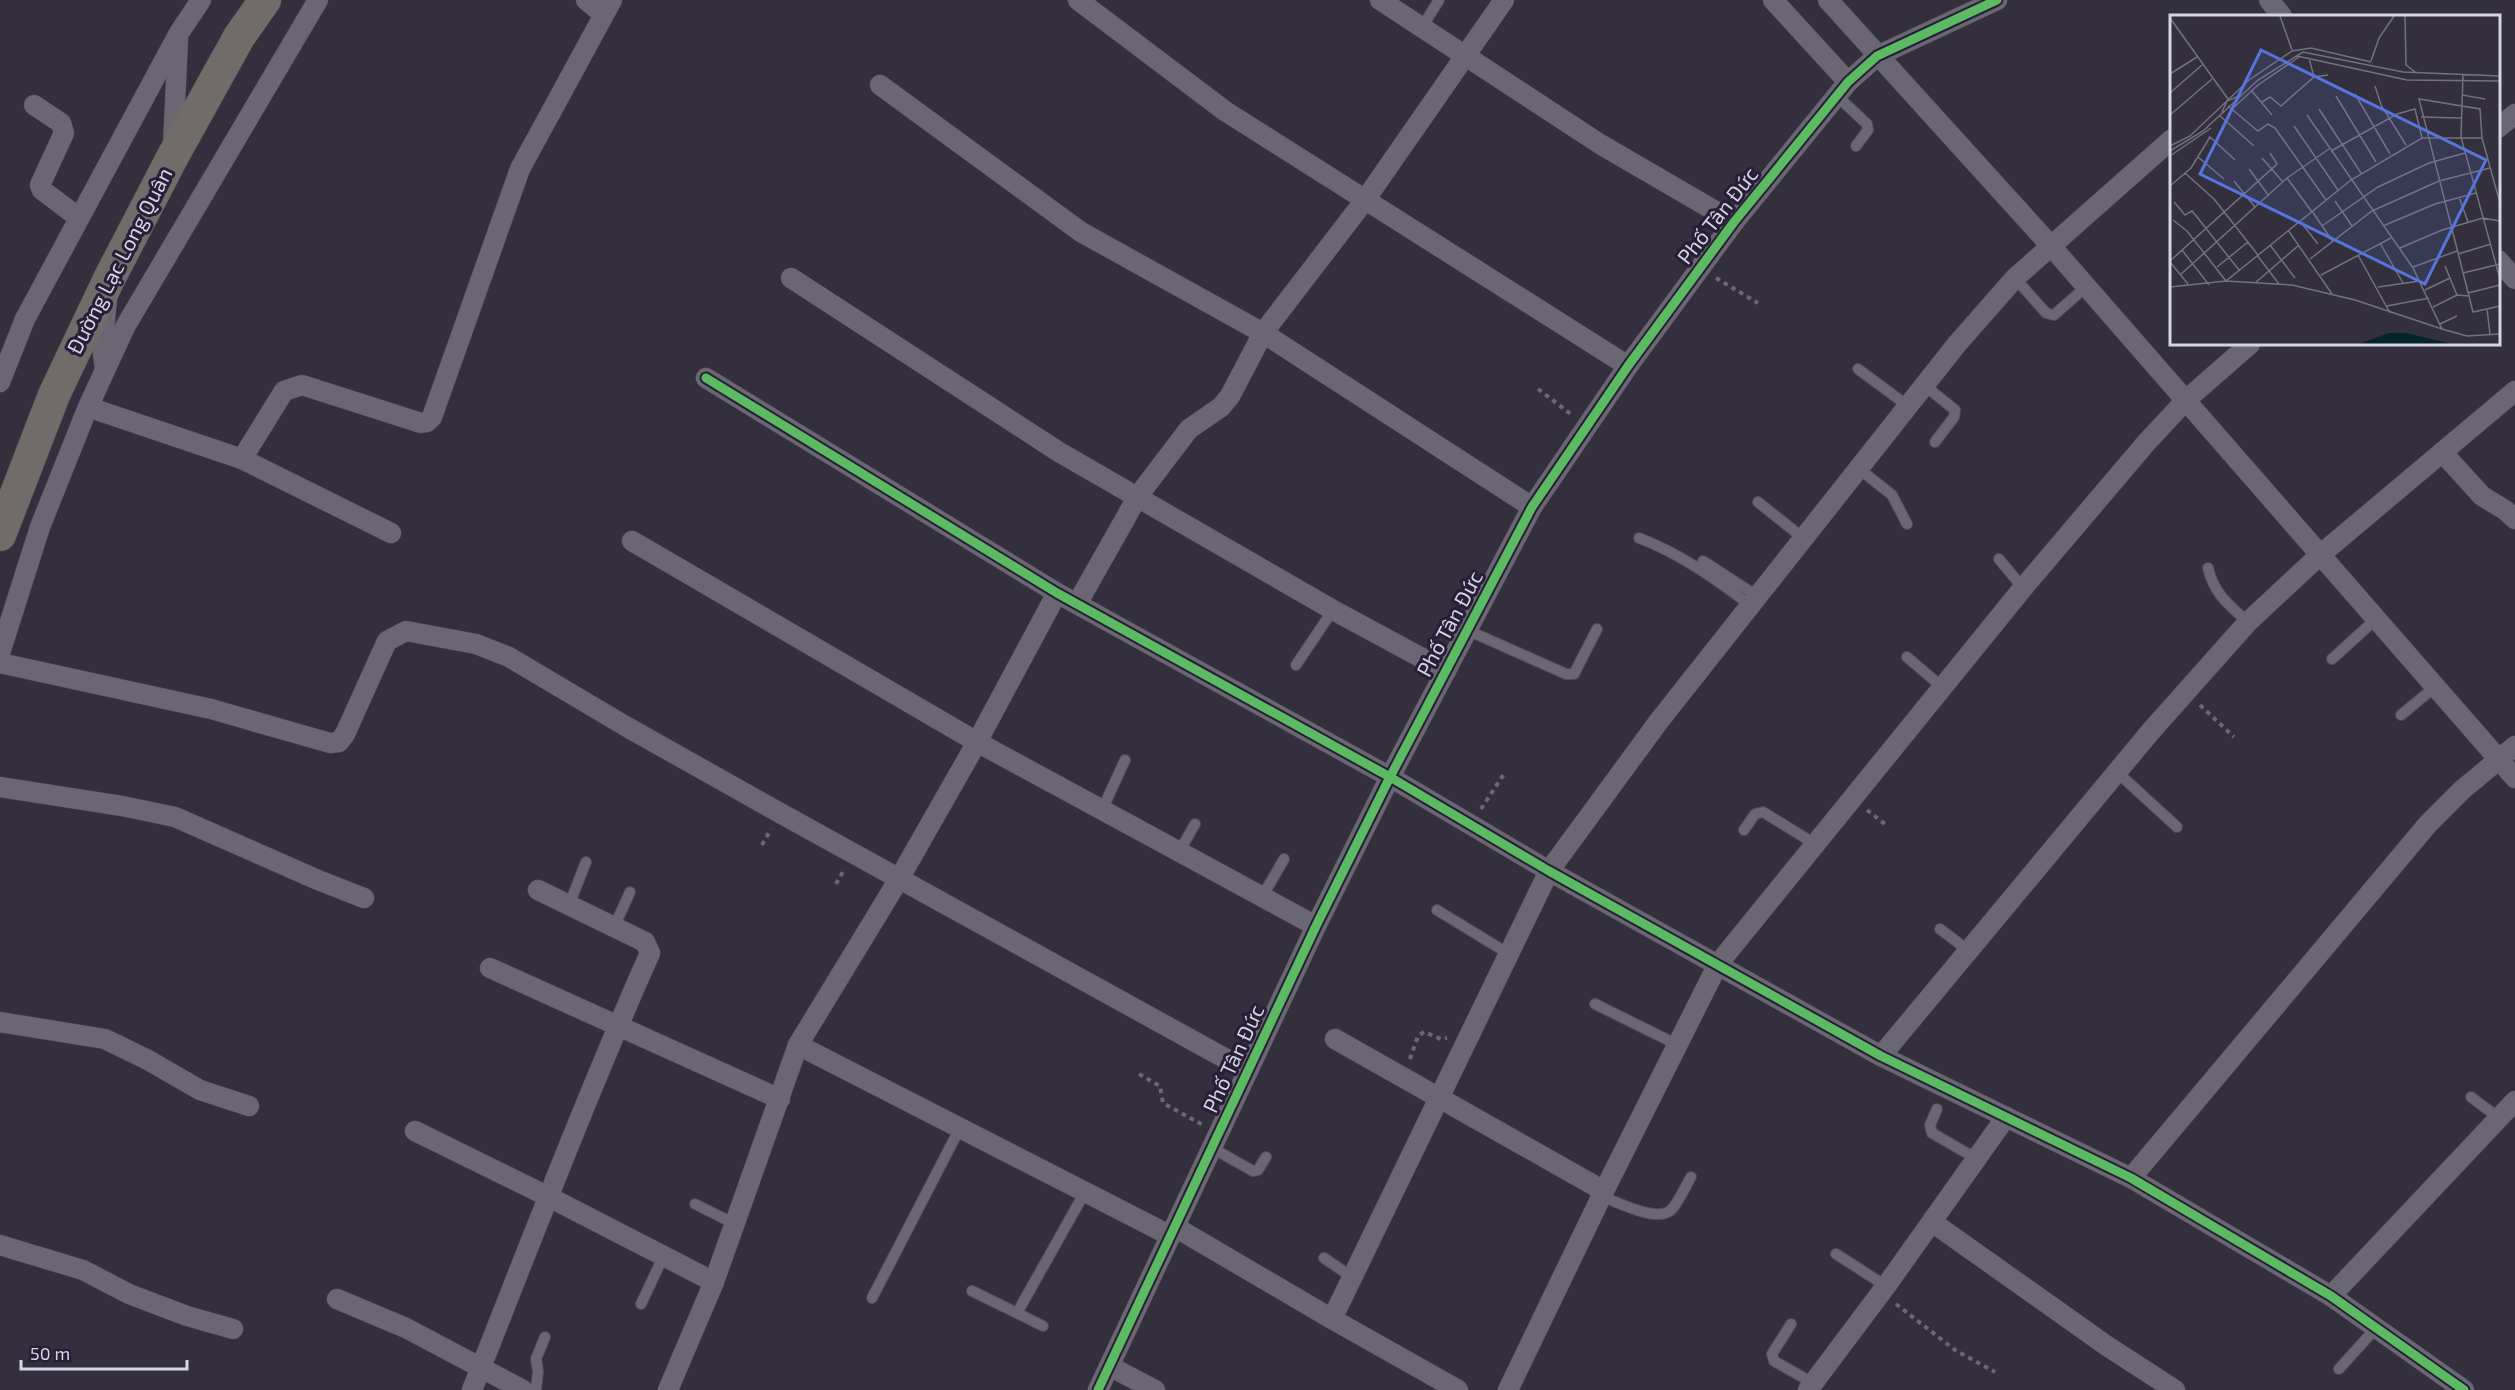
<svg xmlns="http://www.w3.org/2000/svg" width="2515" height="1390" viewBox="0 0 2515 1390" font-family="'Exo 2',sans-serif">
<rect width="100%" height="100%" fill="#332f3c"/>
<g fill="none" stroke-linecap="round" stroke-linejoin="round">
<!-- lane casing -->
<g stroke="#504c59" stroke-width="12">
<g id="lane">
<path d="M 1422,27 L 1439,0"/>
<path d="M 1837,96 L 1867,124 L 1868,130 L 1856,146"/>
<path d="M 2015,278 L 2046,313 L 2054,315 L 2087,286"/>
<path d="M 1858,369 L 1908,406"/>
<path d="M 1924,385 L 1955,410 L 1954,417 L 1935,442"/>
<path d="M 1858,468 L 1892,495 L 1907,524"/>
<path d="M 1758,502 L 1803,538"/>
<path d="M 1639,538 C 1679,553 1716,579 1750,605"/>
<path d="M 1999,559 L 2023,588"/>
<path d="M 1703,561 L 1757,596"/>
<path d="M 2208,568 C 2214,594 2229,605 2248,622"/>
<path d="M 1467,630 L 1566,674 L 1574,674 L 1597,629"/>
<path d="M 1907,657 L 1942,687"/>
<path d="M 2332,659 L 2376,619"/>
<path d="M 1296,665 L 1333,610"/>
<path d="M 2401,715 L 2435,687"/>
<path d="M 2117,772 L 2177,827"/>
<path d="M 1102,810 L 1125,760"/>
<path d="M 1744,830 L 1755,814 L 1763,812 L 1815,844"/>
<path d="M 1179,852 L 1195,824"/>
<path d="M 1262,897 L 1284,859"/>
<path d="M 569,905 L 586,862"/>
<path d="M 1437,910 L 1509,954"/>
<path d="M 614,927 L 630,892"/>
<path d="M 1940,929 L 1969,951"/>
<path d="M 1595,1004 L 1678,1045"/>
<path d="M 2471,1097 L 2499,1118"/>
<path d="M 1937,1109 L 1930,1125 L 1932,1133 L 1977,1159"/>
<path d="M 1212,1148 L 1253,1171 L 1258,1170 L 1266,1157"/>
<path d="M 1601,1196 C 1617,1202 1659,1224 1672,1209 C 1680,1200 1685,1187 1691,1177"/>
<path d="M 695,1204 L 735,1224"/>
<path d="M 1836,1254 L 1886,1286"/>
<path d="M 1324,1258 L 1352,1277"/>
<path d="M 972,1291 L 1017,1313 L 1085,1192"/>
<path d="M 872,1298 L 960,1128"/>
<path d="M 641,1304 L 664,1255"/>
<path d="M 1017,1313 L 1043,1326"/>
<path d="M 1791,1324 L 1772,1354 L 1774,1361 L 1813,1383"/>
<path d="M 2339,1369 L 2375,1329"/>
<path d="M 536,1390 L 538,1371 L 536,1359 L 545,1337"/>
</g>
</g>
<!-- street casing -->
<g stroke="#504c59" stroke-width="21">
<g id="street">
<path d="M 586,0 L 603,14"/>
<path d="M 1078,0 L 1225,111 L 1628,366"/>
<path d="M 1380,0 L 1600,144 L 1734,222"/>
<path d="M 1773,0 L 1848,82"/>
<path d="M 1828,0 L 2051,246 L 2515,778"/>
<path d="M 2269,0 L 2282,16"/>
<path d="M 880,85 L 1081,232 L 1263,333 L 1532,507"/>
<path d="M 34,105 L 61,123 L 64,133 L 40,185 L 42,190 L 79,218"/>
<path d="M 2498,128 L 2515,114"/>
<path d="M 173,147 L 178,39"/>
<path d="M 2498,260 L 2515,279"/>
<path d="M 791,278 L 1059,452 L 1333,610 L 1446,671"/>
<path d="M 105,369 L 102,347 L 107,300"/>
<path d="M 706,378 L 1057,593 L 1390,777 L 1549,871 L 1881,1056 L 2131,1178 L 2331,1296 L 2464,1390"/>
<path d="M 0,382 L 25,319 L 179,33 L 201,0"/>
<path d="M 88,407 L 242,459 L 391,533"/>
<path d="M 2442,452 L 2482,496 L 2505,510 L 2515,519"/>
<path d="M 242,459 L 284,391 L 302,385 L 421,423 L 427,422 L 432,417 L 520,169 L 612,0"/>
<path d="M 632,541 L 977,742 L 1316,926"/>
<path d="M 1077,604 L 1138,496 L 1189,429 L 1221,407 L 1230,396 L 1263,333 L 1365,200 L 1504,0"/>
<path d="M 0,653 L 40,527 L 88,407 L 125,327 L 318,0"/>
<path d="M 0,663 L 211,709 L 330,743 L 339,742 L 345,734 L 387,641 L 406,631 L 476,644 L 509,657 L 627,727 L 780,813 L 1248,1071"/>
<path d="M 0,787 L 122,806 L 175,817 L 318,880 L 364,898"/>
<path d="M 490,968 L 780,1099"/>
<path d="M 0,1022 L 105,1039 L 148,1060 L 200,1090 L 249,1106"/>
<path d="M 1335,1039 L 1604,1191"/>
<path d="M 798,1045 L 1171,1236"/>
<path d="M 1881,1056 L 2151,731 L 2248,622 L 2320,555 L 2515,391"/>
<path d="M 415,1131 L 547,1196 L 714,1282"/>
<path d="M 2131,1178 L 2428,824 L 2462,790 L 2515,746"/>
<path d="M 1932,1222 L 2107,1346 L 2175,1390"/>
<path d="M 1175,1227 L 1332,1319 L 1458,1390"/>
<path d="M 0,1245 L 83,1270 L 129,1294 L 187,1316 L 233,1329"/>
<path d="M 2331,1296 L 2515,1101"/>
<path d="M 337,1299 L 406,1328 L 523,1390"/>
<path d="M 1332,1319 L 1549,871 L 1659,721 L 1957,344 L 2015,278 L 2172,139"/>
<path d="M 1111,1367 L 1155,1390"/>
<path d="M 472,1390 C 530,1244 586,1097 650,953 L 645,942 L 538,890"/>
<path d="M 668,1390 L 714,1282 L 798,1045 L 899,879 L 977,742 L 1057,593"/>
<path d="M 1098,1390 L 1316,926 L 1390,777 L 1532,507 L 1628,366 L 1734,222 L 1848,82 L 1877,56 L 1997,0"/>
<path d="M 1508,1390 L 1604,1191 L 1718,964 L 2023,588 L 2146,443 L 2186,400 L 2250,344"/>
<path d="M 1808,1390 L 1886,1286 L 2006,1117"/>
</g>
</g>
<!-- primary casing -->
<g stroke="#504c59" stroke-width="33">
<path id="primary" d="M 0,535 L 54,395 L 109,279 L 173,156 L 239,37 L 265,0"/>
</g>
<!-- path -->
<g stroke="#6b6873" stroke-width="4" stroke-dasharray="4.5 4.5" stroke-linecap="butt">
<path d="M 1716,278 L 1758,303"/>
<path d="M 1538,389 L 1572,415"/>
<path d="M 2200,705 L 2234,737"/>
<path d="M 1481,809 L 1504,774"/>
<path d="M 1867,810 L 1885,824"/>
<path d="M 762,845 L 771,829"/>
<path d="M 836,884 L 844,870"/>
<path d="M 1410,1059 L 1418,1036 L 1424,1032 L 1441,1039 L 1447,1038"/>
<path d="M 1139,1074 L 1160,1086 L 1163,1103 L 1203,1125"/>
<path d="M 1896,1304 L 1955,1350 L 1995,1372"/>
</g>
<!-- lane -->
<use href="#lane" stroke="#6a6672" stroke-width="10"/>
<!-- street -->
<use href="#street" stroke="#6a6672" stroke-width="20"/>
<!-- primary -->
<use href="#primary" stroke="#716b6a" stroke-width="32"/>
<!-- cycleway casing -->
<g stroke="#261f37" stroke-width="13">
<g id="cycleway">
<path d="M 706,378 L 1057,593 L 1390,777 L 1549,871 L 1881,1056 L 2131,1178 L 2331,1296 L 2464,1390"/>
<path d="M 1098,1390 L 1316,926 L 1390,777 L 1532,507 L 1628,366 L 1734,222 L 1848,82 L 1877,56 L 1997,0"/>
</g>
</g>
<!-- cycleway -->
<use href="#cycleway" stroke="#5cba63" stroke-width="9"/>
</g>
<g text-anchor="middle" stroke-width="6" stroke-linejoin="round" paint-order="stroke">
<!-- street labels -->
<g font-size="21" fill="#d6d3e3" stroke="#261f37">
<text transform="translate(1718 216) rotate(-52)" y="7">Phố Tân Đức</text>
<text transform="translate(120 261) rotate(-63)" y="7">Đường Lạc Long Quân</text>
<text transform="translate(1450 624) rotate(-62)" y="7">Phố Tân Đức</text>
<text transform="translate(1234 1059) rotate(-65)" y="7">Phố Tân Đức</text>
</g>
</g>
<!-- overview -->
<g transform="translate(2170 15)">
<rect width="330" height="330" fill="#332f3c"/>
<path d="M 219,318 L 236,318 L 282,329 L 189,329 Z" fill="#052429"/>
<path fill="none" stroke="#74717f" stroke-width="1.5" d="M 110,1 L 122,35M 235,1 L 236,50 L 245,57M 0,3 L 58,84M 127,41 L 237,65 L 330,66M 139,43 L 144,62M 201,46 L 209,23 L 224,1M 0,59 L 27,42M 293,59 L 291,122 L 330,264M 205,71 L 211,90 L 236,130M 81,75 L 102,100M 0,78 L 32,50M 185,79 L 220,139M 292,80 L 315,84M 166,81 L 206,147M 92,87 L 100,82 L 111,91 L 144,62 L 158,60M 58,91 L 88,116 L 98,109 L 105,113 L 156,185M 62,94 L 88,70 L 129,42M 149,94 L 191,158M 52,97 L 57,86 L 69,81M 0,100 L 42,64M 49,100 L 84,131M 137,100 L 243,253 L 272,314 L 297,321 L 330,319M 251,102 L 291,103M 124,111 L 168,175M 312,123 L 310,94 L 249,84 L 303,297 L 330,291M 0,131 L 20,121 L 79,65 L 122,36 L 141,33 L 201,47M 0,136 L 33,116 L 88,65 L 133,37 L 233,57 L 330,61M 161,136 L 227,99 L 245,94 L 252,123M 0,141 L 41,113M 28,142 L 54,164M 92,143 L 113,167M 79,154 L 99,181M 15,158 L 44,184 L 88,240M 117,163 L 142,197M 64,166 L 85,192M 0,171 L 21,153 L 40,122 L 65,145M 289,182 L 298,207M 165,186 L 182,211M 4,187 L 15,200 L 22,196 L 27,202 L 69,255M 142,196 L 163,227M 3,205 L 17,216 L 56,266M 130,206 L 148,229M 152,211 L 208,172 L 259,148 L 295,138M 213,211 L 265,189 L 306,178M 118,215 L 162,279M 210,228 L 233,268M 100,230 L 125,263M 230,233 L 272,215 L 313,203 L 330,206M 12,235 L 39,270M 288,239 L 321,229M 87,240 L 109,269M 188,240 L 220,298M 140,244 L 202,196 L 269,166 L 320,153M 0,246 L 107,149 L 100,138M 0,247 L 18,269M 275,251 L 287,280M 47,252 L 78,227M 243,252 L 287,236M 293,258 L 330,249M 10,260 L 117,163 L 159,134M 151,260 L 221,223M 56,266 L 181,165 L 252,123 L 312,123 L 330,188M 85,268 L 129,230M 0,272 L 56,266 L 122,270 L 185,285 L 272,314M 208,272 L 250,266M 255,275 L 280,263M 298,278 L 330,270M 217,291 L 259,283M 263,292 L 287,280 L 299,281M 317,294 L 320,319M 270,309 L 287,301"/>
<path fill="#5476db" fill-opacity="0.15" stroke="#5476db" stroke-width="3" d="M 91,35 L 316,145 L 255,269 L 30,159 Z"/>
<rect width="330" height="330" fill="none" stroke="#d6d3e3" stroke-width="3"/>
</g>
<!-- scale -->
<path d="M21 1360v9h166v-9" fill="none" stroke="#d6d3e3" stroke-width="3"/>
<text x="30" y="1360" font-size="18" fill="#d6d3e3" stroke="#261f37" stroke-width="4.5" paint-order="stroke">50 m</text>
</svg>
